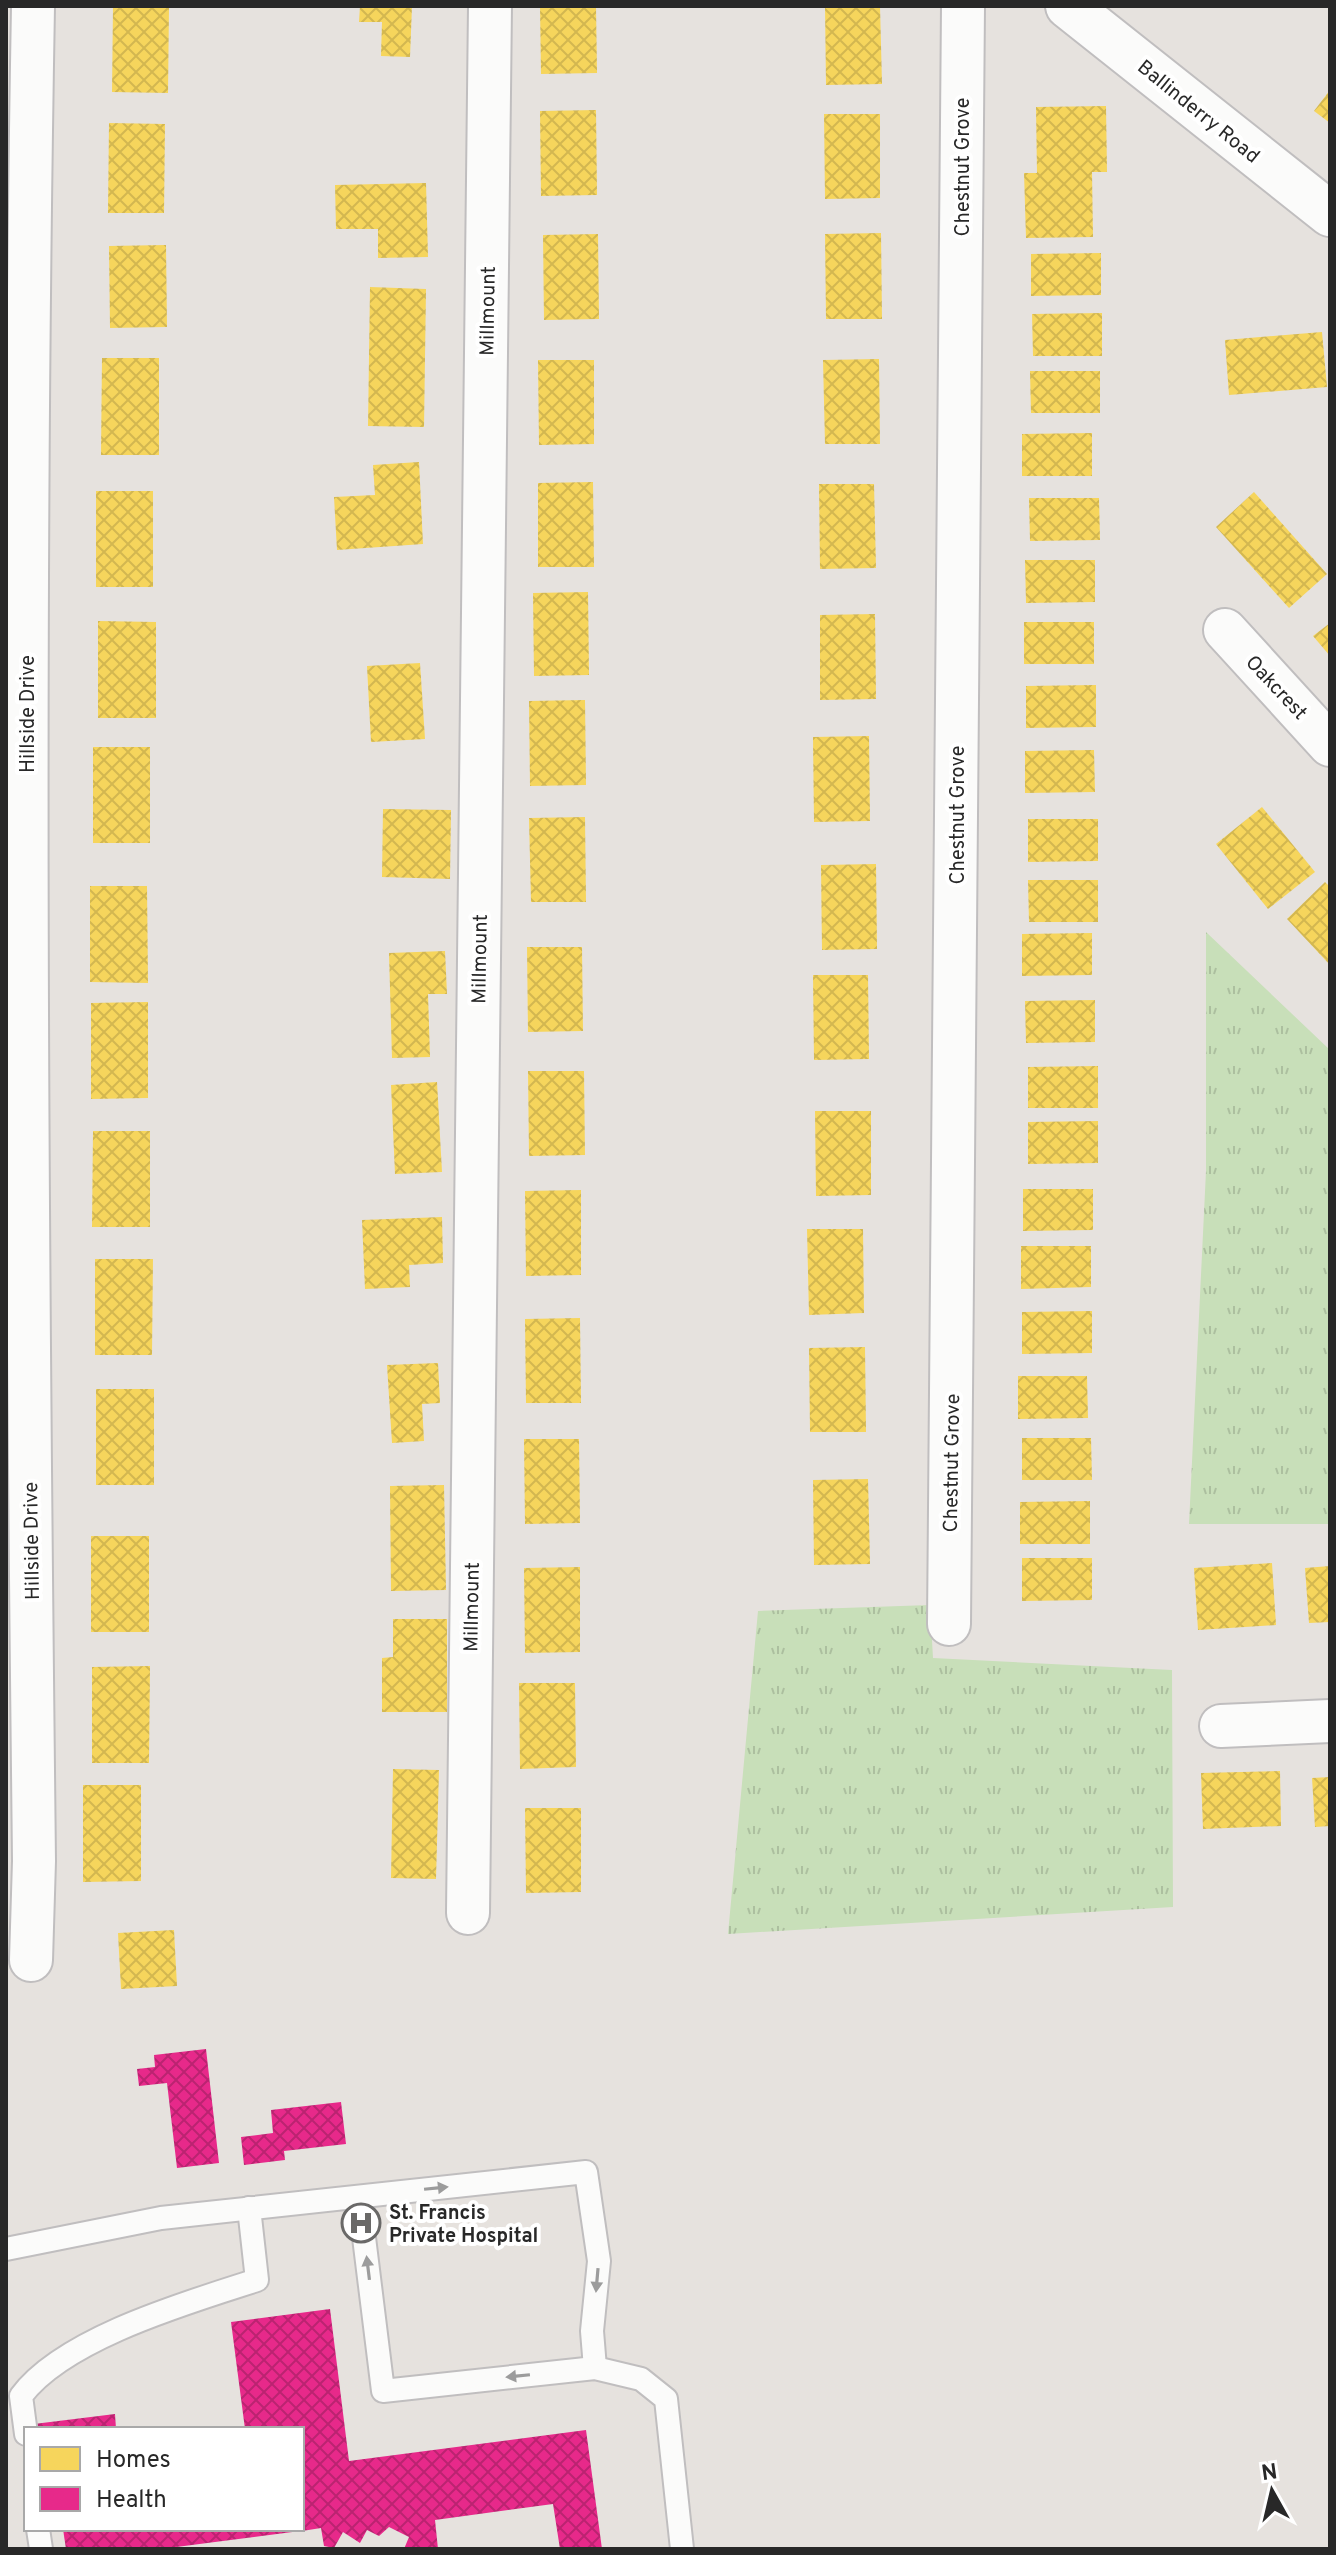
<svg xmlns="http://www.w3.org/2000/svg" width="1336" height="2555" viewBox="0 0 1336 2555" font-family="Overpass,sans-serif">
<defs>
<pattern id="grass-tufts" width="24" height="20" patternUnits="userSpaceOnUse" patternTransform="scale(2)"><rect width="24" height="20" fill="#c8dfb9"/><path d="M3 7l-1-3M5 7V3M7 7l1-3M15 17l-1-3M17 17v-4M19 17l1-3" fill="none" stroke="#acbf9f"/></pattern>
<pattern id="homes-cross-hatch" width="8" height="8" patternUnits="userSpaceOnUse" patternTransform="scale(2)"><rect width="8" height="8" fill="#f6d55c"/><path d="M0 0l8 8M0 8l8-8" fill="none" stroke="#d3b750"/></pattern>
<pattern id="health-cross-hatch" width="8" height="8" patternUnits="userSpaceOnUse" patternTransform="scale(2)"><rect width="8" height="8" fill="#e7298a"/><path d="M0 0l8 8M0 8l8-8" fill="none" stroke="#bb2371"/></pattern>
</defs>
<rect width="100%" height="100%" fill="#e6e2de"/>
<!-- grass -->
<g fill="url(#grass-tufts)">
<path d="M 1206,932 L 1330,1050 L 1330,1524 L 1189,1524 L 1206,1171 Z"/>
<path d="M 930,1605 L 933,1658 L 1172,1670 L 1173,1907 L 728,1934 L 758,1611 Z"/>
</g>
<!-- homes -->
<g fill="url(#homes-cross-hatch)">
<path d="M 113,6 L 169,6 L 168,93 L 112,92 Z"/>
<path d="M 360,6 L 412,6 L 410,57 L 381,56 L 382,22 L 359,22 Z"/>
<path d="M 540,6 L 596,6 L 597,73 L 541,74 Z"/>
<path d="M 825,6 L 880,6 L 882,84 L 826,85 Z"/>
<path d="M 1330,90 L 1330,123 L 1314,111 Z"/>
<path d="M 1106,106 L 1107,172 L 1092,172 L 1093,237 L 1026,238 L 1024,173 L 1037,173 L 1036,107 Z"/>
<path d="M 596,110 L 597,195 L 541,196 L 540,111 Z"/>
<path d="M 824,114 L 880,114 L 880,198 L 825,199 Z"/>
<path d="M 109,123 L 165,124 L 164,213 L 108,213 Z"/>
<path d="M 426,183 L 428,257 L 378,258 L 378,229 L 336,229 L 335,185 Z"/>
<path d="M 881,233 L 882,319 L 826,319 L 825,234 Z"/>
<path d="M 598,234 L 599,319 L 544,320 L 543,235 Z"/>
<path d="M 166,245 L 167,327 L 110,328 L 109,246 Z"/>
<path d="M 1101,253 L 1101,295 L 1031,296 L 1031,254 Z"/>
<path d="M 370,287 L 426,289 L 424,427 L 368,426 Z"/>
<path d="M 1102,313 L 1102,356 L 1033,356 L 1032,314 Z"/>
<path d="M 1322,332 L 1327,387 L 1229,395 L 1225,340 Z"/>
<path d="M 102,358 L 159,358 L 159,455 L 101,455 Z"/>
<path d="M 879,359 L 880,444 L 825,444 L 823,360 Z"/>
<path d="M 538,360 L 594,360 L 594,444 L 539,445 Z"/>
<path d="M 1030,371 L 1100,371 L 1100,413 L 1031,413 Z"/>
<path d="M 1092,433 L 1092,476 L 1022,476 L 1022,434 Z"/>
<path d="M 419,462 L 423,544 L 337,550 L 334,497 L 375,495 L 373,465 Z"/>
<path d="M 593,482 L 594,567 L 538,567 L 538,483 Z"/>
<path d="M 819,484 L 874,484 L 876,568 L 820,569 Z"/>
<rect x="96" y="491" width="57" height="96"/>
<path d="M 1254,492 L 1327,574 L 1289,608 L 1216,527 Z"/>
<path d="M 1029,498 L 1099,498 L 1100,540 L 1030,541 Z"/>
<path d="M 1025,560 L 1095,560 L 1095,602 L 1026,603 Z"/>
<path d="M 588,592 L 589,675 L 534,676 L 533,593 Z"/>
<path d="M 875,614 L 876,699 L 820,700 L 820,615 Z"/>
<path d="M 98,621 L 156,622 L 156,718 L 98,718 Z"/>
<rect x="1024" y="622" width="70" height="42"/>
<path d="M 1330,623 L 1330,656 L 1313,636 Z"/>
<path d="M 420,663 L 425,739 L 371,742 L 367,666 Z"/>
<path d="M 1096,685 L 1096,727 L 1026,728 L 1026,686 Z"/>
<path d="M 585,700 L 586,785 L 530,786 L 529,701 Z"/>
<path d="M 869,736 L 870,821 L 814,822 L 813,737 Z"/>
<rect x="93" y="747" width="57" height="96"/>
<path d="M 1094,750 L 1095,792 L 1025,793 L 1025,751 Z"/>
<path d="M 1262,807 L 1315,872 L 1268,909 L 1216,844 Z"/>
<path d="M 383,809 L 451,810 L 450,879 L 382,877 Z"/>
<path d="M 585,817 L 586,902 L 531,902 L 529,818 Z"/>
<path d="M 1028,819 L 1098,819 L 1098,861 L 1028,862 Z"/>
<path d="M 876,864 L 877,949 L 822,950 L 821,865 Z"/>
<path d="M 1028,880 L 1098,880 L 1098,922 L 1029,922 Z"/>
<path d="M 1325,882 L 1330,887 L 1330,965 L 1287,919 Z"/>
<path d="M 90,886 L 147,886 L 148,983 L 90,982 Z"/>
<path d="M 1092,933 L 1092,975 L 1022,976 L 1022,934 Z"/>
<path d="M 527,947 L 582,947 L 583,1031 L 528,1032 Z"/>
<path d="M 445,951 L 447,994 L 428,994 L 430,1057 L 392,1058 L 389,953 Z"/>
<path d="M 813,975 L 868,975 L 869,1059 L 814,1060 Z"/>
<path d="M 1095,1000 L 1095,1042 L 1026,1043 L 1025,1001 Z"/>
<path d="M 148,1002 L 148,1098 L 91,1099 L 91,1003 Z"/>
<path d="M 1098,1066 L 1098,1108 L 1028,1108 L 1028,1067 Z"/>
<path d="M 528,1071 L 584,1071 L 585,1155 L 529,1156 Z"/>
<path d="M 437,1082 L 442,1172 L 395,1174 L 391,1085 Z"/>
<path d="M 815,1111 L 871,1111 L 871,1195 L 816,1196 Z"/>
<path d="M 1098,1121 L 1098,1163 L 1028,1164 L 1028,1122 Z"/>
<path d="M 93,1131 L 150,1131 L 150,1227 L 92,1227 Z"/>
<path d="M 1023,1189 L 1093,1189 L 1093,1230 L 1023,1231 Z"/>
<path d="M 581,1190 L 581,1275 L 526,1276 L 525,1191 Z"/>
<path d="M 442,1217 L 443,1263 L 409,1265 L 410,1287 L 365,1289 L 362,1220 Z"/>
<path d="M 807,1229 L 863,1229 L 864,1313 L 809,1315 Z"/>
<path d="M 1021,1246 L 1091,1246 L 1091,1287 L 1021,1289 Z"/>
<path d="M 95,1259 L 153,1259 L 152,1355 L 95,1355 Z"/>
<path d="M 1092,1311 L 1092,1353 L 1022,1354 L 1022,1312 Z"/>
<path d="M 580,1318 L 581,1403 L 526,1403 L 525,1319 Z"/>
<path d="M 865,1347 L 866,1432 L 810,1432 L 809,1348 Z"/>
<path d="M 438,1363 L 440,1403 L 422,1404 L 424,1441 L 392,1443 L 387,1365 Z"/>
<path d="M 1018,1376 L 1087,1376 L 1088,1418 L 1018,1419 Z"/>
<rect x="96" y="1389" width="58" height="96"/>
<path d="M 1022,1438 L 1091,1438 L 1092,1480 L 1022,1480 Z"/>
<path d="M 524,1439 L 579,1439 L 580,1523 L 525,1524 Z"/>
<path d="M 868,1479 L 870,1564 L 814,1565 L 813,1480 Z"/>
<path d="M 444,1485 L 446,1590 L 391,1591 L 390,1486 Z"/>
<path d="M 1090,1501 L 1090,1544 L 1020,1544 L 1020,1502 Z"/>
<rect x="91" y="1536" width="58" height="96"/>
<path d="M 1022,1558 L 1092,1558 L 1092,1600 L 1022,1601 Z"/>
<path d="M 1272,1563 L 1276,1625 L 1198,1630 L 1194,1568 Z"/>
<path d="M 1330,1566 L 1330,1622 L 1309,1623 L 1305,1568 Z"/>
<path d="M 580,1567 L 580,1652 L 525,1653 L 524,1568 Z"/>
<path d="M 393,1619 L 447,1619 L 447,1712 L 382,1712 L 382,1658 L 393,1657 Z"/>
<path d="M 150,1666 L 149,1763 L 92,1763 L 92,1667 Z"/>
<path d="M 519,1683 L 575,1683 L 576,1767 L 520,1769 Z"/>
<path d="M 393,1769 L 439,1770 L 436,1879 L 391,1878 Z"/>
<path d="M 1280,1771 L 1281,1826 L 1203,1829 L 1201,1773 Z"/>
<path d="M 1330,1777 L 1330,1826 L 1315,1827 L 1312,1778 Z"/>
<path d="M 83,1785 L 141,1785 L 141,1881 L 83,1882 Z"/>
<path d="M 525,1808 L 581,1808 L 581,1892 L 526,1893 Z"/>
<path d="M 174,1930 L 177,1986 L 121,1989 L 118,1933 Z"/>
</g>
<!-- health -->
<g fill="url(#health-cross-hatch)">
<path d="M 206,2049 L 219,2163 L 177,2168 L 167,2083 L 139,2086 L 137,2069 L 155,2067 L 154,2055 Z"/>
<path d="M 341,2102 L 346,2144 L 284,2151 L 285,2160 L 244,2165 L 241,2137 L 273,2133 L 271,2110 Z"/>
<path d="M 330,2309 L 349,2461 L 586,2430 L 602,2549 L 560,2549 L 553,2504 L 435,2520 L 438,2549 L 404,2549 L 409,2537 L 389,2527 L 379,2536 L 367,2530 L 360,2543 L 343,2532 L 334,2548 L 324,2546 L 321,2528 L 302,2531 L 302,2429 L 245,2429 L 231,2322 Z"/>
<path d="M 115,2414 L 116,2429 L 35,2429 L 34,2424 Z"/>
<path d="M 63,2529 L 300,2529 L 300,2531 L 161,2549 L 66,2549 Z"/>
</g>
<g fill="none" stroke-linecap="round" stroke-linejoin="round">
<!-- lane casing -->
<g stroke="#c0bebf" stroke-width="26">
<g id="lane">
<path d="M 359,2197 L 383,2391 L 595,2368 L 641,2379 L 666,2399 L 682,2549"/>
<path d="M 6,2249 L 161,2218 L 586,2172 L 599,2261 L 592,2331 L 595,2368"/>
<path d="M 26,2434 L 21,2396 C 64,2338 189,2302 257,2280 L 249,2208"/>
<path d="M 38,2529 L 41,2549"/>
</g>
</g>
<!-- street casing -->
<g stroke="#c0bebf" stroke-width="46">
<g id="street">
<path d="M 1225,630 L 1330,745"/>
<path d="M 949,1624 L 963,6"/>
<path d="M 1221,1726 L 1330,1721"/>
<path d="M 468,1913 L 490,6"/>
<path d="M 31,1960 L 34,1861 C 27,1242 22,624 33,6"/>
</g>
</g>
<!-- secondary casing -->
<g stroke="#c0bebf" stroke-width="48">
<path id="secondary" d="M 1068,6 L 1330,214"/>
</g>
<!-- lane -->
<use href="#lane" stroke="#fbfbfa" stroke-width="22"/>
<!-- street -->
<use href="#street" stroke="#fbfbfa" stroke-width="42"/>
<!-- secondary -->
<use href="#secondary" stroke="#fbfbfa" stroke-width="44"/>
</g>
<!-- one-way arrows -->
<defs><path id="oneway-solid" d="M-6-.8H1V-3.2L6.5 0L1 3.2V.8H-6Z" transform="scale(2)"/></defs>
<g fill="#9c9c9c">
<use href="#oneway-solid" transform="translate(436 2188) rotate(-6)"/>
<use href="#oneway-solid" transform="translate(368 2268) rotate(-97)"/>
<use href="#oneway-solid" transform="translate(597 2280) rotate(95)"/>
<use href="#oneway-solid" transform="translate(518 2376) rotate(174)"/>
</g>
<!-- icons -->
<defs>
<g id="hospital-ring" transform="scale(2)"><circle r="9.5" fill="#fff" stroke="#6a6968" stroke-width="1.5"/><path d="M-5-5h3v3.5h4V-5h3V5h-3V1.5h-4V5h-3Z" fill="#6a6968"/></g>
</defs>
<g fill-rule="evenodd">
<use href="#hospital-ring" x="361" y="2223"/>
</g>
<g text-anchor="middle" stroke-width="8" stroke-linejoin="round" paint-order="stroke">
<!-- street labels -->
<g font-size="20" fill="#282828" stroke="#fff">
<text transform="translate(1199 111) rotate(39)" y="7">Ballinderry Road</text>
<text transform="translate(962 167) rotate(-90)" y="7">Chestnut Grove</text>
<text transform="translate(487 311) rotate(-89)" y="7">Millmount</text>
<text transform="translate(1277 687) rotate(47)" y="7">Oakcrest</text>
<text transform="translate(27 714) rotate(-90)" y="7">Hillside Drive</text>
<text transform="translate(957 815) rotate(-90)" y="7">Chestnut Grove</text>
<text transform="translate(479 959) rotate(-89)" y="7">Millmount</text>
<text transform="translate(951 1463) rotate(-89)" y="7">Chestnut Grove</text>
<text transform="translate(31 1541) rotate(-91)" y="7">Hillside Drive</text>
<text transform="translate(471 1607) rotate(-89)" y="7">Millmount</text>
</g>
<!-- poi labels -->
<g font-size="20" font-weight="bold" fill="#282828" stroke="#fff" text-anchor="start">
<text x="389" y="2219">St. Francis<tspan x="389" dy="23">Private Hospital</tspan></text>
</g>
</g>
<!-- border -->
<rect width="1336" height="2555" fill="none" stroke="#282828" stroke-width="16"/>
<!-- legend -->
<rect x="24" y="2427" width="280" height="104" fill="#ffffff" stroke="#a9a9a9" stroke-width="2"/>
<rect x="40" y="2447" width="40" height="24" fill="#f6d55c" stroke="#a9a9a9" stroke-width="2"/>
<text x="96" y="2467" font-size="24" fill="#282828">Homes</text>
<rect x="40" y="2487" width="40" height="24" fill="#e7298a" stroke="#a9a9a9" stroke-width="2"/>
<text x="96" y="2507" font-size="24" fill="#282828">Health</text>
<!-- north arrow -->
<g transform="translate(1272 2491) rotate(352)" stroke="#ffffff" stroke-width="6" paint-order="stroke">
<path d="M0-6L14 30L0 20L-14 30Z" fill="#282828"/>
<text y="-12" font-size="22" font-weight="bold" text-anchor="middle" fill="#282828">N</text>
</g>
</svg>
